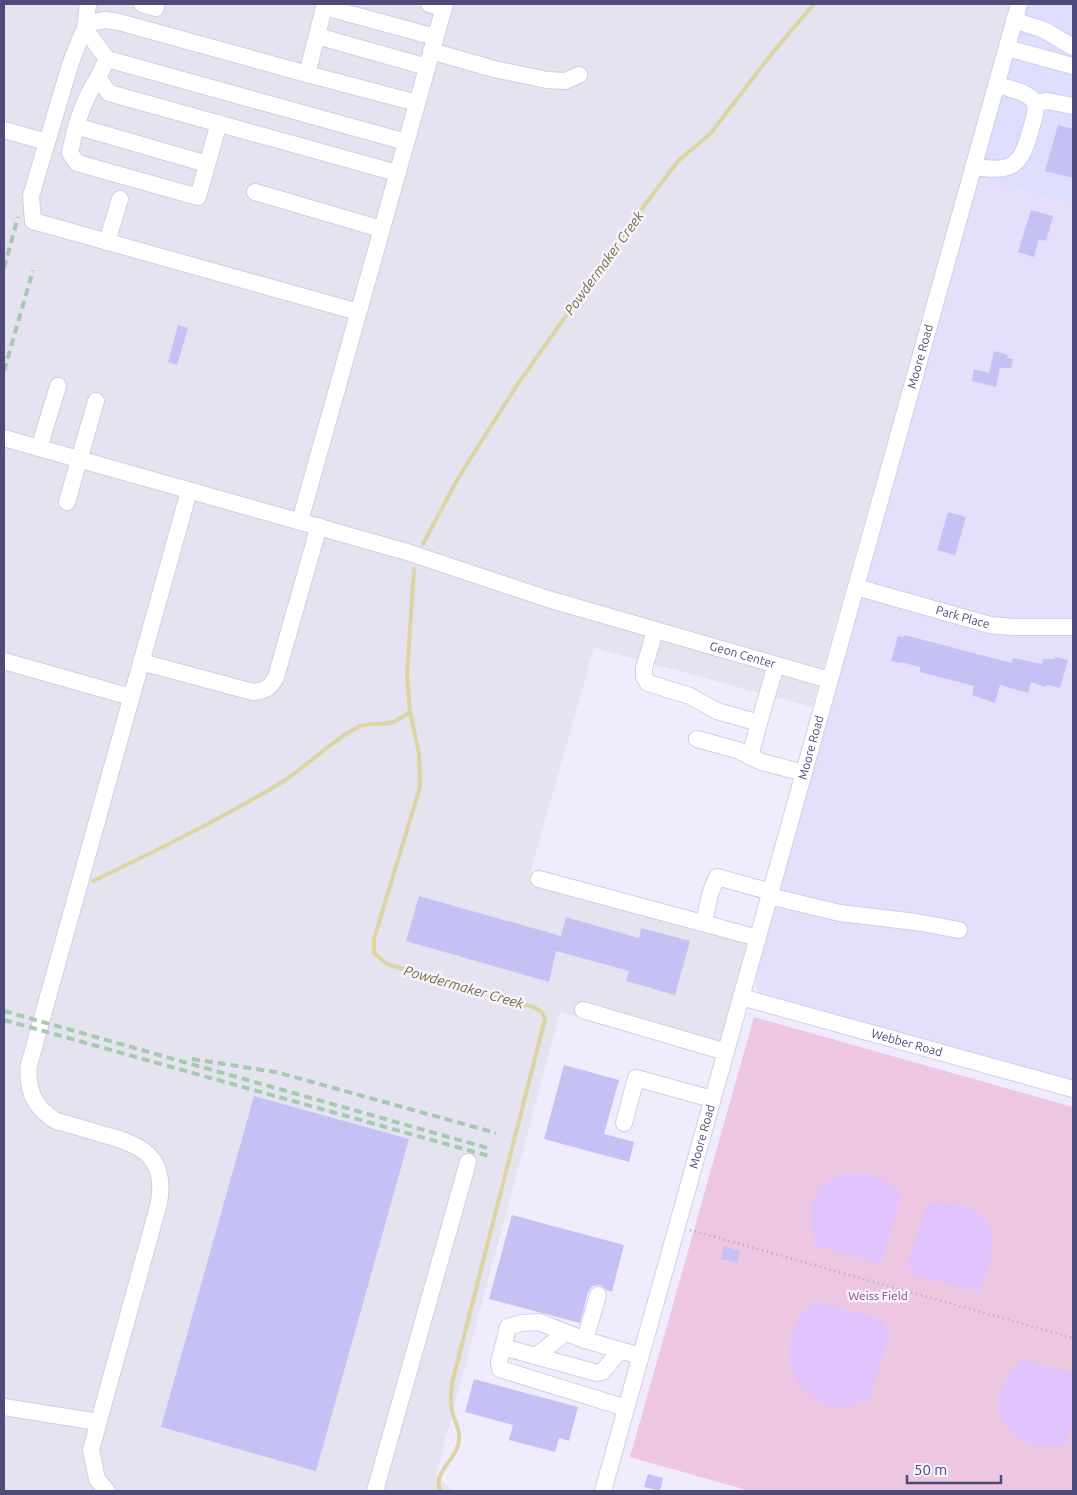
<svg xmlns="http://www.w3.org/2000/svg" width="1077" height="1495" viewBox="0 0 1077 1495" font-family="Ubuntu,sans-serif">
<rect width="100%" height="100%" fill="#f1ebfe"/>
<!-- residential -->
<path fill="#e6dffb" d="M 977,178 L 1073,204 L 1073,1084 L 764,997 L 758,993 L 756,986 L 757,970 Z"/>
<!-- commercial -->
<path fill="#dedefe" d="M 1028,4 L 1073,4 L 1073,204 L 977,178 Z"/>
<!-- industrial -->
<path fill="#e5e3ef" d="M 4,4 L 1011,4 L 812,707 L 594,648 L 530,873 L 751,935 L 718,1054 L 560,1012 L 436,1475 L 453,1491 L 4,1491 Z"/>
<!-- green -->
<path fill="#edc7e2" d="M 754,1017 L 1073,1107 L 1073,1491 L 750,1491 L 630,1457 Z"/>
<!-- sand -->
<g fill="#e0c4fe">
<path d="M 866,1173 C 883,1178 889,1182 901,1195 L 881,1264 L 815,1246 C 808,1214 807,1183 846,1174 C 853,1173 860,1174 866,1173 Z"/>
<path d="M 945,1203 C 953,1204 961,1205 969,1207 C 975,1209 980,1214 984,1219 C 1003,1240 987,1269 979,1292 L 914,1275 L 907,1265 L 927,1204 Z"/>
<path d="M 814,1301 L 883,1320 L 890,1333 L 869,1400 C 859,1403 847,1409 836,1407 C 824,1405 815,1399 806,1391 C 786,1372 785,1350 795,1325 C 799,1316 808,1308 814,1301 Z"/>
<path d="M 1022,1359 L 1073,1373 L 1073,1422 L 1066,1446 C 1053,1447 1040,1448 1028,1443 C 1019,1441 1012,1434 1007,1427 C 987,1402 1004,1378 1022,1359 Z"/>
</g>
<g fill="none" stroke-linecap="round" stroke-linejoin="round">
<!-- stream -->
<g stroke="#dcd4a3" stroke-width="4">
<path d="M 423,544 L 457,480 L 517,385 L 638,214 L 678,161 L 711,133 L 769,57 L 814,4"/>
<path d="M 414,569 L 407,674 L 410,712 L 419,753 L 420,787 L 374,939 L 374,953 L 387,964 L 533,1007 L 542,1012 L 545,1019 L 452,1383 C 451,1393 450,1401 452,1411 C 455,1423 462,1432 458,1445 C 454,1462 433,1472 440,1491"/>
<path d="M 93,881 C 156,851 219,820 279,784 C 306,768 328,743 356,728 C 367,722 378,725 390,723 C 397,721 403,717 410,712"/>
</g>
</g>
<!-- building -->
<g fill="#c6c1f5">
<path d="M 1058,125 L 1073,129 L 1073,178 L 1045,171 Z"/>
<path d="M 1031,210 L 1053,216 L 1046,241 L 1039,239 L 1034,257 L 1018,252 Z"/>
<path d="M 178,325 L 188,328 L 177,365 L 168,362 Z"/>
<path d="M 994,351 L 1008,355 L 1007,358 L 1013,359 L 1011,368 L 1000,368 L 996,387 L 972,381 L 974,369 L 989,373 Z"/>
<path d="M 948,512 L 966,517 L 955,555 L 937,550 Z"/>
<path d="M 904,635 L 1012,663 L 1013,658 L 1042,664 L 1043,659 L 1055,659 L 1055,657 L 1068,660 L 1060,688 L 1047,685 L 1046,687 L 1031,682 L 1028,693 L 1000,685 L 995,703 L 972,695 L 974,686 L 920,672 L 920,667 L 901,662 L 901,663 L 891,661 L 898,636 L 904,637 Z"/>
<path d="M 419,896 L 561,936 L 566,917 L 639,938 L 641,928 L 690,941 L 675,995 L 626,981 L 629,971 L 556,951 L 549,982 L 406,941 Z"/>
<path d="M 564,1065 L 619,1080 L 604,1134 L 634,1142 L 629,1162 L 544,1139 Z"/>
<path d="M 254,1096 L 409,1139 L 316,1471 L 161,1427 Z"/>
<path d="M 512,1215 L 624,1245 L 612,1292 L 607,1290 L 600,1285 L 592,1286 L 588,1292 L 580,1323 L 489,1299 Z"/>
<path d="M 724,1246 L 740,1251 L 737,1263 L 721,1259 Z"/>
<path d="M 474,1379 L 578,1407 L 569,1441 L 559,1438 L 555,1452 L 509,1440 L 513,1425 L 465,1412 Z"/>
<path d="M 648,1474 L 663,1478 L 660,1491 L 644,1487 Z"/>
</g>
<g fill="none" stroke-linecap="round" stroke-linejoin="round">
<!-- minor casing -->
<g stroke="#d2cdeb" stroke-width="18">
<g id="minor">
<path d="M 88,4 L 85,29 L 107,59"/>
<path d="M 142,4 L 156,8"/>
<path d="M 325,4 L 307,74 L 417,103"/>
<path d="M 429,4 L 444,8"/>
<path d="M 325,7 L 435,37"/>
<path d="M 1014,20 L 1044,30 L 1073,47"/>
<path d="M 317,36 L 427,67"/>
<path d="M 1007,48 L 1073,66"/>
<path d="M 431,51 L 494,69 L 547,80 L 565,81 L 579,75"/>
<path d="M 307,74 L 119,22 L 106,20 L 94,22 L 85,29 L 80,39 L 70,65 L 31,196 L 33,221 L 358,312"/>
<path d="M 98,78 C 83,100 75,126 70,153 L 77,163 L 198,197 L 219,123"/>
<path d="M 1035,103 L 1047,101 L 1073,106"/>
<path d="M 76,126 L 207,164"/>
<path d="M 4,130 L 47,142"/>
<path d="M 973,167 C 1013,172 1020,168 1031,129 C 1033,121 1038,110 1034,102 C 1030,93 1006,87 996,85"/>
<path d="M 397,173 L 109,93 L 98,78 L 107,59 L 406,142"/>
<path d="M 255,192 L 381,229"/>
<path d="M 107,242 L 120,199"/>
<path id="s1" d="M 4,438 L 407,552 L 548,599 L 829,680"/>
<path d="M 39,448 L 58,386"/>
<path d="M 67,502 L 96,401"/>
<path d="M 300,521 L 445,4"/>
<path id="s2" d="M 856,587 L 990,625 L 1013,627 L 1073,627"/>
<path d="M 655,631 L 644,668 L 644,677 L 648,683 L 690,696 L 717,711 L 759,723 L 776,665"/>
<path d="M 4,661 L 131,697"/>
<path d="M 141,662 L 253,692 C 265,691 270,688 276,677 L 319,526"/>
<path d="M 697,739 L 737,750 L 762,762 L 804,773"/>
<path d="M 750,757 L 759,723"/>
<path d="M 539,879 L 758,938"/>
<path d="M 769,896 L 840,913 L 916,922 L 959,930"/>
<path d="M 704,923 L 710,894 L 717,877 L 771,892"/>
<path id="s3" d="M 741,997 L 1073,1089"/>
<path d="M 583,1010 L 726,1052"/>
<path d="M 624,1123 L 636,1078 L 712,1099"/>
<path d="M 585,1340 L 598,1295"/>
<path d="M 503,1347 L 499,1362 L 500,1369 L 626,1408"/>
<path d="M 620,1351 L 602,1372 L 597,1373 L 503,1347 L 508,1327 L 521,1323 L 539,1322 L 585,1340 L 640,1356"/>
<path d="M 536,1356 L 565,1333"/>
<path d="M 4,1407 L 98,1422"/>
<path d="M 107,1491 L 97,1479 L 91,1450 L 159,1203 C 167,1156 141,1144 101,1134 C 86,1129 71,1125 56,1121 C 35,1108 26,1089 29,1065 L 189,491"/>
<path d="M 375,1491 L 468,1162"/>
<path id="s4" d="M 603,1491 L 1019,4"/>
</g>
</g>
<!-- path -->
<path stroke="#a8a3db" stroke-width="2.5" stroke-dasharray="1 4" stroke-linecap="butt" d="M 690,1230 L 1073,1338"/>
<!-- minor -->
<use href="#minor" stroke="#fff" stroke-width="16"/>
<!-- rail -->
<g stroke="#a6caaf" stroke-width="4" stroke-dasharray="8 5" stroke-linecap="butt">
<path d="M 4,268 L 18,217"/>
<path d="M 4,371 L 33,270"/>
<path d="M 4,1011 L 491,1149"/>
<path d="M 4,1020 L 489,1156"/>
<path d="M 192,1059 L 276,1072 L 496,1133"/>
</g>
</g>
<g text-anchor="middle" stroke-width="5" stroke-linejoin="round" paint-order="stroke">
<!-- street labels -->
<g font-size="12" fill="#4e4b7b" stroke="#f6f2ff">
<text dy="4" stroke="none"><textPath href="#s4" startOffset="1178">Moore Road</textPath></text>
<text dy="4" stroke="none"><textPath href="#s2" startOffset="111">Park Place</textPath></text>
<text dy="4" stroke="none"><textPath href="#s1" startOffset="770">Geon Center</textPath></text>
<text dy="4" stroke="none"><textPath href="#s4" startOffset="772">Moore Road</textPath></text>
<text dy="4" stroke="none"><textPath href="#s3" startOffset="172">Webber Road</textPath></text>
<text dy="4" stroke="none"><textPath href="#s4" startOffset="368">Moore Road</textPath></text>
</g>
<!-- park labels -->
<g font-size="12" fill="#8e4771" stroke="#f6f2ff">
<text x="878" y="1300">Weiss Field</text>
</g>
<!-- water labels -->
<g font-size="14" font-style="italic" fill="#79713a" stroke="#f6f2ff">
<text transform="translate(604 263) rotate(-54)" y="5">Powdermaker Creek</text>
<text transform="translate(464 987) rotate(16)" y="5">Powdermaker Creek</text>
</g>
</g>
<!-- border -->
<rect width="1077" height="1495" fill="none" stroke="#4e4b7b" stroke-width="10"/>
<!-- scale -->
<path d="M907 1475v8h94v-8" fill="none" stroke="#4e4b7b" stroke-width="2.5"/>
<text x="914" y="1475" font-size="15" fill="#4e4b7b" stroke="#f6f2ff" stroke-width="4" paint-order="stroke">50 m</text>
</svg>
